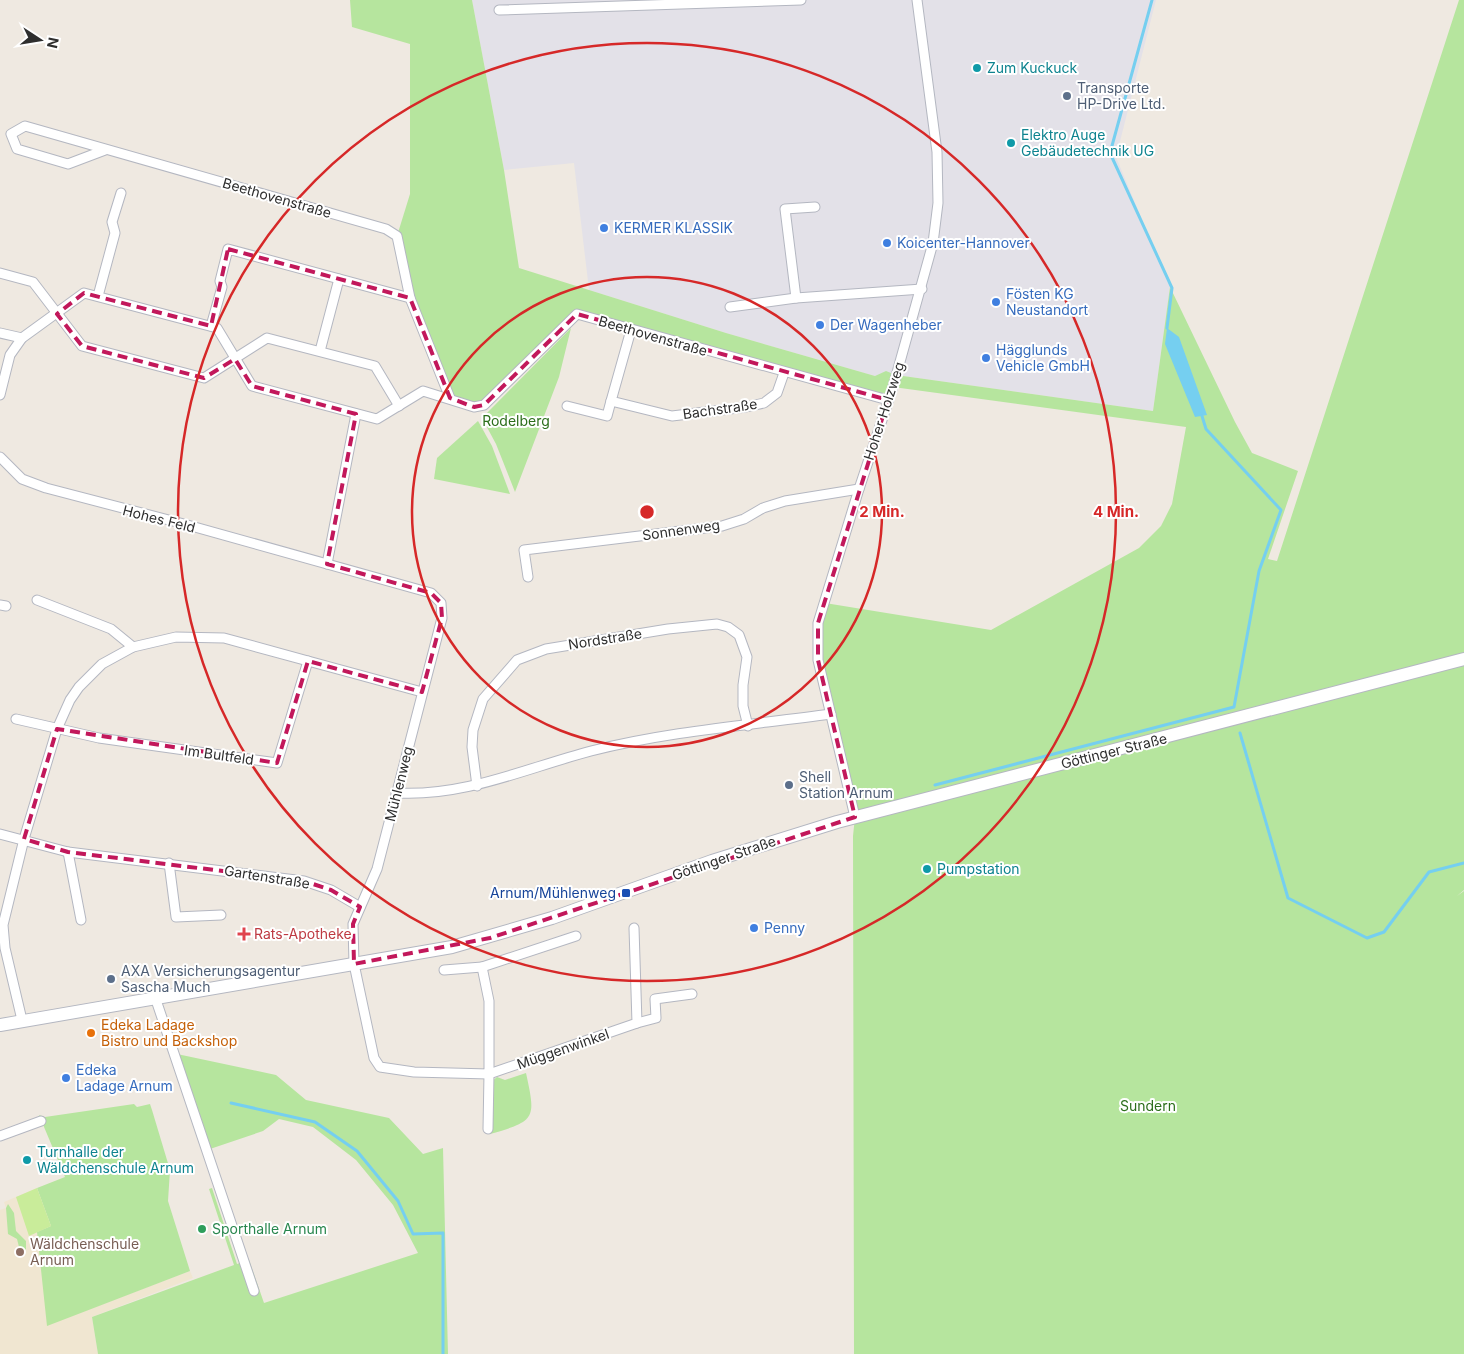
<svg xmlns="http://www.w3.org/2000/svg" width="1464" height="1354" viewBox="0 0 1464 1354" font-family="Inter,sans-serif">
<rect width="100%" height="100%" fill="#efe9e1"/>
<!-- industrial -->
<path fill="#e3e1e8" d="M 472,0 L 1156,0 L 1116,157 L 1170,287 L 1153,411 L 896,375 L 875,376 L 726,333 L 589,290 L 574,163 L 504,170 Z"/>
<!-- education -->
<path fill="#f0e6d1" d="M 37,1188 L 51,1226 L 47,1325 L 190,1271 L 193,1278 L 92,1317 L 98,1354 L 0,1354 L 0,1210 L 6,1208 L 4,1202 Z"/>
<!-- green -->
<g fill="#b6e59e">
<path d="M 350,0 L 472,0 L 504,170 L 519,268 L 726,333 L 875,376 L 886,371 L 896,375 L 1153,411 L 1170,287 L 1235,422 L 1252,453 L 1298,471 L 1268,559 L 1277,561 L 1459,0 L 1464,0 L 1464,890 L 1457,896 L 1464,891 L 1464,1354 L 854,1354 L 853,836 L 855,817 L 818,660 L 818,623 L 825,603 L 991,630 L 1139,548 L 1161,526 L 1172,504 L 1186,427 L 893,387 L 888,400 L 577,314 L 484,405 L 450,398 L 410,298 L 397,236 L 410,194 L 410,44 L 352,27 Z"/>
<path d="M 571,328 L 559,377 L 515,492 L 496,444 L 482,418 Z"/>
<path d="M 478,421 L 492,446 L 510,494 L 434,479 L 437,458 Z"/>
<path d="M 177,1054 L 276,1075 L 306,1100 L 389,1118 L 423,1154 L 443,1148 L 448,1354 L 98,1354 L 92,1317 L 234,1265 L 209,1189 L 212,1188 L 237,1264 L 249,1260 L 264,1303 L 418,1253 L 393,1205 L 356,1160 L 313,1127 L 279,1119 L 263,1131 L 210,1149 Z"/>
<path d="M 526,1073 C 536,1119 536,1121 490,1134 L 490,1083 L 497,1077 L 505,1080 Z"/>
<path d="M 134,1104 L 137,1107 L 150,1104 L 152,1110 L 170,1170 L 168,1201 L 190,1271 L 47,1326 L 37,1232 L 51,1226 L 37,1188 L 65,1177 L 39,1115 L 45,1117 Z"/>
<path d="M 8,1204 L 14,1213 L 16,1231 L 26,1241 L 26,1249 L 21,1254 L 16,1250 L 19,1247 L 17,1239 L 8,1234 L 6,1208 Z"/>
</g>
<!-- pitch -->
<path fill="#c9ec9a" d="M 37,1188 L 51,1226 L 29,1236 L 16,1197 Z"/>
<!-- water -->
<path fill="#75cff0" d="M 1167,328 L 1179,337 L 1207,415 L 1195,417 L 1165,344 Z"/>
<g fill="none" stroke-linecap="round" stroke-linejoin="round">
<!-- stream -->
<g stroke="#75cff0" stroke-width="3">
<path d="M 1152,0 L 1110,153 L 1172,288 L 1167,328"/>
<path d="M 1240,733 L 1288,898 L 1367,938 L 1384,932 L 1429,872 L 1464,863"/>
<path d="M 935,785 L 1234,707 L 1259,571 L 1281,510 L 1206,429 L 1202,416"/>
<path d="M 231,1103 L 315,1122 L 357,1151 L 398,1201 L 413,1234 L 443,1233 L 443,1354"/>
</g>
<!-- street casing -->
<g stroke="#b4b7c1" stroke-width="11">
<g id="street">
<path d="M 499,10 L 801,0"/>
<path d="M 105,150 L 68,164 L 17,149 L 11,134 L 25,126 L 386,229 L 397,236 L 410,298 L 450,398"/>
<path d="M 0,273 L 33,282 L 82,346 L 204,378 L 267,338 L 375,366 L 399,406"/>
<path d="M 98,296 L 115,233 L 112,222 L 121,193"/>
<path d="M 796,298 L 785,209 L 815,207"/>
<path d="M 730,307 L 796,298 L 922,289"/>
<path d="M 211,326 L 222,287 L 220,281 L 228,249 L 410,298"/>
<path d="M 631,330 L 611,401 L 672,416 L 746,407 L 764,403 L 777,393 L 784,373"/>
<path d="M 0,333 L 22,338"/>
<path d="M 320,351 L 339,279"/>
<path d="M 0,395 L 10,355 L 22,338 L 84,293 L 217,328 L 252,386 L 377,419 L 423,391 L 474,407 L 484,405 L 577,314 L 888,400"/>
<path d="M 567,406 L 607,416 L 611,401"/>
<path d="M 0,457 L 22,479 L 46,488 L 184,524 L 431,593 L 441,603 L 442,618 L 377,869 L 353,924 L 354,964 L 374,1058 L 380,1067 L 414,1072 L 489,1074 L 489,1001 L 482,967 L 576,936"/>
<path d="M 327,564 L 356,414"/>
<path d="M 528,577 L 524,550 L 722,526 L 744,519 L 763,508 L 785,501 L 859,489"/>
<path d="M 37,600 L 111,629 L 133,647"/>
<path d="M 0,605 L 6,606"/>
<path d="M 16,719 L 99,738 L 277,763 L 308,661 L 422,692"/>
<path d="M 477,786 L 472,747 L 473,730 L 483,699 L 517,660 L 546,649 L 668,629 L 717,624 L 728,627 L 739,635 L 747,657 L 743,685 L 743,706 L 748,726"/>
<path d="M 396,793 C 465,797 526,768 591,751 C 670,731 751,725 831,714"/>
<path d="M 855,817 L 818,660 L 818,623 L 859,489 L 893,387 L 933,243 L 938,203 L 937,152 L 917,0"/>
<path d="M 0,834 L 68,852 L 304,881 L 331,890 L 360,907"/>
<path d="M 68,852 L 81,920"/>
<path d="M 169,863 L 176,917 L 221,915"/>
<path d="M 444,970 L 482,967"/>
<path d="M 155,997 L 254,1291"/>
<path d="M 22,1020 L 5,948 L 3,925 L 24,839 L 57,729 L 70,700 L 79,687 L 102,664 L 133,647 L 176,637 L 224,638 L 308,661"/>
<path d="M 637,1023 L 656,1018 L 655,999 L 692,994"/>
<path d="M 488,1129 L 489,1074 L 637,1023 L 634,928"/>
<path d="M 0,1136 L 41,1121"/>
</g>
</g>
<!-- secondary casing -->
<g stroke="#b4b7c1" stroke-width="14">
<path id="secondary" d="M 0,1025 L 452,947 L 552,918 L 712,861 L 837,822 L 1464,659"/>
</g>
<!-- street -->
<use href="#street" stroke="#fff" stroke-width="9"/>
<!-- secondary -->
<use href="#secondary" stroke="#fff" stroke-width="12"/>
</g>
<!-- marked area -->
<path fill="none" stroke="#c2185b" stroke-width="4" stroke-dasharray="10 6" stroke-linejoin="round" d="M 228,249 L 410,298 L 450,398 L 474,407 L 484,405 L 577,314 L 888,400 L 818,623 L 818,660 L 855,817 L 490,938 L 354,964 L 353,924 L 360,907 L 331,890 L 304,881 L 68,852 L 24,839 L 57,729 L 277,763 L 308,661 L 422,692 L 442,618 L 441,603 L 431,593 L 327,564 L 356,414 L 252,386 L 235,359 L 204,378 L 82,346 L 57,314 L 84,293 L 211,326 Z"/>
<!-- distance rings -->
<g fill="none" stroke="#d62828" stroke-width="2.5">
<circle cx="647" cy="512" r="235"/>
<circle cx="647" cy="512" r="469"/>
</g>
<!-- markers -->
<g fill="#0f9aa8" stroke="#fff" stroke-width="2">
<circle cx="977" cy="68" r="5"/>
<circle cx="1011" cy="143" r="5"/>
<circle cx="927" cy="869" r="5"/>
<circle cx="27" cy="1160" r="5"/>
</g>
<g fill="#5c6f8a" stroke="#fff" stroke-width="2">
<circle cx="1067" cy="96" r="5"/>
<circle cx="789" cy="785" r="5"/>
<circle cx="111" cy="979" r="5"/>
</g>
<g fill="#3f7fe0" stroke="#fff" stroke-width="2">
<circle cx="604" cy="228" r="5"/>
<circle cx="887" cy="243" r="5"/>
<circle cx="996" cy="302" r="5"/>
<circle cx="820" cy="325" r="5"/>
<circle cx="986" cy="358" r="5"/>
<circle cx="754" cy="928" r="5"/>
<circle cx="66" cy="1078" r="5"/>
</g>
<rect fill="#1a4fb4" stroke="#fff" stroke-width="2" x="621" y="888" width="10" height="10" rx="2.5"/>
<path fill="#e0444e" stroke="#fff" stroke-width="2" d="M241.5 926.5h5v5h5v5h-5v5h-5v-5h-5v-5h5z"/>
<circle fill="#e8710a" stroke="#fff" stroke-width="2" cx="91" cy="1033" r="5"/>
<circle fill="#2e9e5b" stroke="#fff" stroke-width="2" cx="202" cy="1229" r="5"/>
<circle fill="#8d6e63" stroke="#fff" stroke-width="2" cx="20" cy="1252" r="5"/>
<g text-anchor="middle" stroke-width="4" stroke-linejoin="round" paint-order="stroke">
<!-- culture labels -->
<g font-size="14" fill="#0d838f" stroke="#fff" text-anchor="start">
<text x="987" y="73">Zum Kuckuck</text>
<text x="1021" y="140">Elektro Auge<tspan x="1021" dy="16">Gebäudetechnik UG</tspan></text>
<text x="937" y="874">Pumpstation</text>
<text x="37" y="1157">Turnhalle der<tspan x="37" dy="16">Wäldchenschule Arnum</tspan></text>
</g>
<!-- service labels -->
<g font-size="14" fill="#4e5e75" stroke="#fff" text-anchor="start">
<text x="1077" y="93">Transporte<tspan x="1077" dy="16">HP-Drive Ltd.</tspan></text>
<text x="799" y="782">Shell<tspan x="799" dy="16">Station Arnum</tspan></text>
<text x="121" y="976">AXA Versicherungsagentur<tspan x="121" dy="16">Sascha Much</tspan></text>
</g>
<!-- street labels -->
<g font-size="14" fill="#2e2e2e" stroke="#fff">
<text transform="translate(277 198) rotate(16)" y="5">Beethovenstraße</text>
<text transform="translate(653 336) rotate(16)" y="5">Beethovenstraße</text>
<text transform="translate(720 409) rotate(-8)" y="5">Bachstraße</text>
<text transform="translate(884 411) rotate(-72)" y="5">Hoher Holzweg</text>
<text transform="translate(159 519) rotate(14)" y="5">Hohes Feld</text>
<text transform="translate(681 530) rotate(-8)" y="5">Sonnenweg</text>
<text transform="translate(605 639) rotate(-9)" y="5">Nordstraße</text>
<text transform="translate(1114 751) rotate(-14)" y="5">Göttinger Straße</text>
<text transform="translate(219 755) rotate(8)" y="5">Im Bultfeld</text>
<text transform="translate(399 784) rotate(-76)" y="5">Mühlenweg</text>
<text transform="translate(724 858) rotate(-19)" y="5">Göttinger Straße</text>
<text transform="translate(267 877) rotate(9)" y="5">Gartenstraße</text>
<text transform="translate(563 1049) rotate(-19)" y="5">Müggenwinkel</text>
</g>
<!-- shop labels -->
<g font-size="14" fill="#366cbe" stroke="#fff" text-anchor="start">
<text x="614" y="233">KERMER KLASSIK</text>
<text x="897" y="248">Koicenter-Hannover</text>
<text x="1006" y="299">Fösten KG<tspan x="1006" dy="16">Neustandort</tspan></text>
<text x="830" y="330">Der Wagenheber</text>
<text x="996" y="355">Hägglunds<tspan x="996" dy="16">Vehicle GmbH</tspan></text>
<text x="764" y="933">Penny</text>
<text x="76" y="1075">Edeka<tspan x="76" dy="16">Ladage Arnum</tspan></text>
</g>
<!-- park labels -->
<g font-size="14" fill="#2c6e1b" stroke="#fff">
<text x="516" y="426">Rodelberg</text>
<text x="1148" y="1111">Sundern</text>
</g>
<!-- transit labels -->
<g font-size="14" fill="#164399" stroke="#fff" text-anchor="end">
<text x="616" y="898">Arnum/Mühlenweg</text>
</g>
<!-- health labels -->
<g font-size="14" fill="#be3a42" stroke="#fff" text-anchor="start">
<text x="254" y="939">Rats-Apotheke</text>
</g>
<!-- food labels -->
<g font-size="14" fill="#c56008" stroke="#fff" text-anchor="start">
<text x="101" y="1030">Edeka Ladage<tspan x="101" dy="16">Bistro und Backshop</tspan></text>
</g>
<!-- leisure labels -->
<g font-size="14" fill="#27864d" stroke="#fff" text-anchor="start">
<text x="212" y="1234">Sporthalle Arnum</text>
</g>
<!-- education labels -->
<g font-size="14" fill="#785e54" stroke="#fff" text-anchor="start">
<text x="30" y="1249">Wäldchenschule<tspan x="30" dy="16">Arnum</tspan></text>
</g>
</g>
<circle cx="647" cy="512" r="8" fill="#d62828" stroke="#fff" stroke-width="2.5"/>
<g font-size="15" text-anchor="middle" font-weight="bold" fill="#d62828" stroke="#fff" stroke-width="4" stroke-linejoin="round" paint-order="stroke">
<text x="882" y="517">2 Min.</text>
<text x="1116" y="517">4 Min.</text>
</g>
<!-- north arrow -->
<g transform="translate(40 40) rotate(102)" stroke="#ffffff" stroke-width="4" paint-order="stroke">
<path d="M0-4L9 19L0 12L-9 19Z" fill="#2e2e2e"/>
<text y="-8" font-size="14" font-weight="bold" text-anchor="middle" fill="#2e2e2e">N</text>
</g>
</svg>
